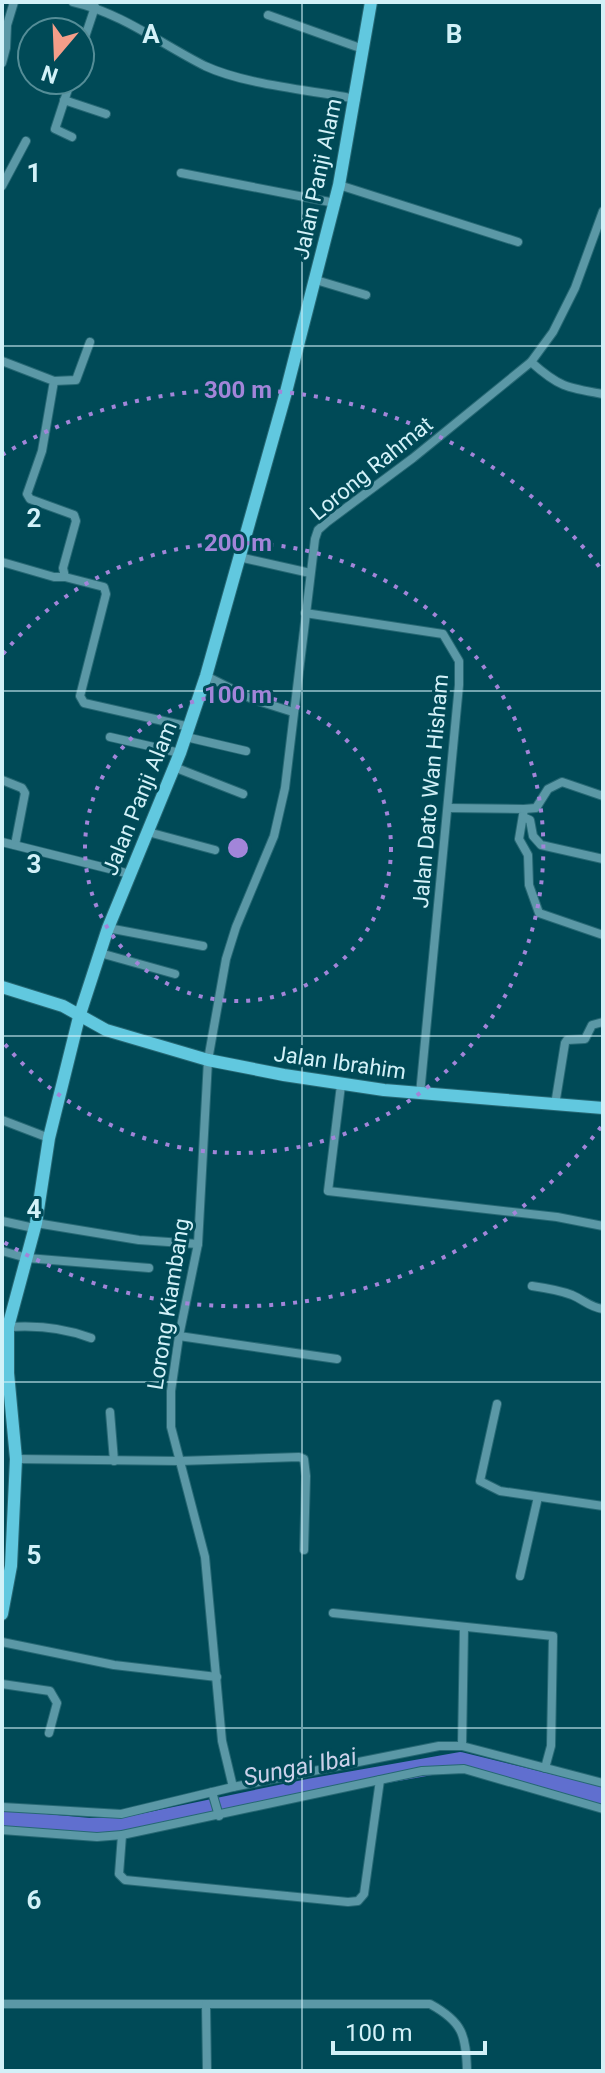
<svg xmlns="http://www.w3.org/2000/svg" width="605" height="2073" viewBox="0 0 605 2073" font-family="Roboto,sans-serif">
<rect width="100%" height="100%" fill="#004a57"/>
<g fill="none" stroke-linecap="round" stroke-linejoin="round">
<!-- river -->
<path stroke="#606fcf" stroke-width="18" d="M 2,1819 L 89,1827 L 126,1826 L 313,1787 L 460,1761 L 603,1796"/>
<!-- minor casing -->
<g stroke="#266874" stroke-width="10">
<g id="minor">
<path d="M 73,2 C 122,13 161,44 205,66 C 246,85 310,90 356,99"/>
<path d="M 268,15 L 363,49"/>
<path d="M 80,52 L 95,7"/>
<path d="M 2,63 L 6,48 L 7,25 L 14,2"/>
<path d="M 71,80 L 55,129 L 72,137"/>
<path d="M 64,100 L 106,114"/>
<path d="M 181,173 L 335,203"/>
<path d="M 339,185 L 518,242"/>
<path d="M 2,186 L 26,141"/>
<path d="M 316,280 L 366,295"/>
<path d="M 2,361 L 54,381 L 42,451 L 27,494 L 30,499 L 74,515 L 76,521 L 63,568 L 65,577 L 104,587 L 106,594 L 80,696 L 84,703 L 190,727"/>
<path d="M 531,362 C 559,387 567,388 603,394"/>
<path d="M 54,381 L 76,380 L 90,342"/>
<path d="M 239,557 L 310,573"/>
<path d="M 2,562 L 54,577 L 65,577"/>
<path d="M 305,613 L 443,634 L 459,661 L 459,685 L 420,1094"/>
<path d="M 206,676 L 252,699 L 293,712"/>
<path d="M 110,737 L 180,753"/>
<path d="M 186,737 L 246,751"/>
<path d="M 174,767 L 243,794"/>
<path d="M 2,780 L 22,788 L 25,793 L 15,845"/>
<path d="M 449,808 L 524,809 L 519,839 L 528,855 L 529,885 L 539,913 L 603,935"/>
<path d="M 524,809 L 536,808 L 548,789 L 562,782 L 603,796"/>
<path d="M 523,817 L 530,820 L 533,836 L 541,845 L 603,859"/>
<path d="M 148,832 L 215,850"/>
<path d="M 2,842 L 130,874"/>
<path d="M 108,928 L 203,946"/>
<path d="M 100,953 L 175,974"/>
<path d="M 341,1085 L 328,1191 L 557,1217 L 603,1226"/>
<path d="M 555,1105 L 565,1043 L 567,1040 L 585,1039 L 592,1025 L 603,1022"/>
<path d="M 2,1120 L 49,1138"/>
<path d="M 2,1221 L 34,1228"/>
<path d="M 36,1223 L 139,1240 L 198,1244"/>
<path d="M 2,1251 L 27,1258 L 149,1268"/>
<path d="M 532,1286 C 546,1288 559,1290 572,1295 C 584,1300 589,1307 603,1309"/>
<path d="M 8,1327 C 37,1325 63,1327 91,1338"/>
<path d="M 179,1336 L 337,1359"/>
<path d="M 497,1404 L 480,1481 L 500,1491 L 603,1506"/>
<path d="M 110,1412 L 114,1461"/>
<path d="M 16,1459 L 179,1461 L 299,1457 L 304,1459 L 306,1476 L 304,1550"/>
<path d="M 520,1576 L 538,1497"/>
<path d="M 333,1613 L 553,1636 L 551,1746 L 545,1768"/>
<path d="M 2,1642 L 114,1665 L 217,1677"/>
<path d="M 2,1684 L 50,1691 L 57,1703 L 49,1733"/>
<path d="M 462,1746 L 464,1628"/>
<path d="M 233,1787 L 222,1741 L 205,1557 L 171,1427 L 171,1391 L 179,1336 L 198,1244 L 208,1060 L 226,959 L 236,927 L 274,836 L 285,788 L 315,539 L 318,530 L 327,522 L 413,458 L 531,362 L 553,332 L 575,288 L 603,211"/>
<path d="M 212,1792 L 219,1816"/>
<path d="M 2,1807 L 121,1814 L 233,1787 L 439,1746 L 462,1746 L 603,1783"/>
<path d="M 2,1830 L 97,1837 L 122,1835 L 422,1771 L 464,1769 L 603,1809"/>
<path d="M 122,1835 L 119,1874 L 125,1880 L 348,1902 L 358,1901 L 364,1894 L 380,1780"/>
<path d="M 2,2004 L 430,2004 C 463,2022 466,2035 467,2071"/>
<path d="M 206,2004 L 207,2071"/>
</g>
</g>
<!-- secondary casing -->
<g stroke="#266874" stroke-width="14">
<g id="secondary">
<path d="M 2,987 L 63,1006 L 106,1030 L 208,1060 L 284,1075 L 384,1090 L 603,1108"/>
<path d="M 2,1614 L 11,1566 L 16,1459 L 8,1373 L 8,1327 L 36,1223 L 49,1138 L 79,1017 L 108,928 L 180,753 L 206,676 L 286,392 L 339,185 L 371,2"/>
</g>
</g>
<!-- minor -->
<use href="#minor" stroke="#5b98a6" stroke-width="8"/>
<!-- secondary -->
<use href="#secondary" stroke="#61c8df" stroke-width="12"/>
</g>
<!-- grid -->
<path fill="none" stroke="#d2f1f8" stroke-width="2" stroke-opacity="0.55" d="M 302,2 L 302,2071M 2,346 L 603,346M 2,691 L 603,691M 2,1036 L 603,1036M 2,1382 L 603,1382M 2,1728 L 603,1728"/>
<!-- distance rings -->
<g fill="none" stroke="#a285d9" stroke-width="4" stroke-dasharray="4 8">
<circle cx="238" cy="848" r="153"/>
<path d="M3 654A305 305 0 1 1 3 1042"/>
<path d="M601 1127A458 458 0 0 1 2 1241M2 455A458 458 0 0 1 601 569"/>
</g>
<g text-anchor="middle" stroke-width="6" stroke-linejoin="round" paint-order="stroke">
<!-- street labels -->
<g font-size="22" fill="#d2f1f8" stroke="#004a57">
<text transform="translate(317 179) rotate(-78)" y="8">Jalan Panji Alam</text>
<text transform="translate(371 468) rotate(-39)" y="8">Lorong Rahmat</text>
<text transform="translate(430 791) rotate(-85)" y="8">Jalan Dato Wan Hisham</text>
<text transform="translate(139 798) rotate(-68)" y="8">Jalan Panji Alam</text>
<text transform="translate(340 1062) rotate(8)" y="8">Jalan Ibrahim</text>
<text transform="translate(168 1304) rotate(-81)" y="8">Lorong Kiambang</text>
</g>
<!-- water labels -->
<g font-size="24" font-style="italic" fill="#cbd1ea" stroke="#004a57">
<text transform="translate(300 1767) rotate(-11)" y="8">Sungai Ibai</text>
</g>
</g>
<g font-size="26" text-anchor="middle" font-weight="bold" fill="#d2f1f8" stroke="#004a57" stroke-width="6" stroke-linejoin="round" paint-order="stroke">
<text x="151" y="43">A</text>
<text x="454" y="43">B</text>
<text x="34" y="182">1</text>
<text x="34" y="527">2</text>
<text x="34" y="873">3</text>
<text x="34" y="1218">4</text>
<text x="34" y="1564">5</text>
<text x="34" y="1909">6</text>
</g>
<circle cx="238" cy="848" r="12" fill="#a285d9" stroke="#004a57" stroke-width="4"/>
<g font-size="24" text-anchor="middle" font-weight="bold" fill="#a285d9" stroke="#004a57" stroke-width="6" stroke-linejoin="round" paint-order="stroke">
<text x="238" y="398">300 m</text>
<text x="238" y="551">200 m</text>
<text x="238" y="703">100 m</text>
</g>
<!-- border -->
<rect width="605" height="2073" fill="none" stroke="#d2f1f8" stroke-width="8"/>
<!-- north arrow -->
<g transform="translate(56 56) rotate(199)"><circle r="38" fill="#004a57" stroke="#548d97" stroke-width="2"/>
<path d="M0-6L14 30L0 20L-14 30Z" fill="#f49e89"/>
<text y="-12" font-size="22" font-weight="bold" text-anchor="middle" fill="#d2f1f8">N</text>
</g>
<!-- scale -->
<path d="M333 2041v12h152v-12" fill="none" stroke="#d2f1f8" stroke-width="4"/>
<text x="345" y="2041" font-size="24" fill="#d2f1f8" stroke="#004a57" stroke-width="6" paint-order="stroke">100 m</text>
</svg>
